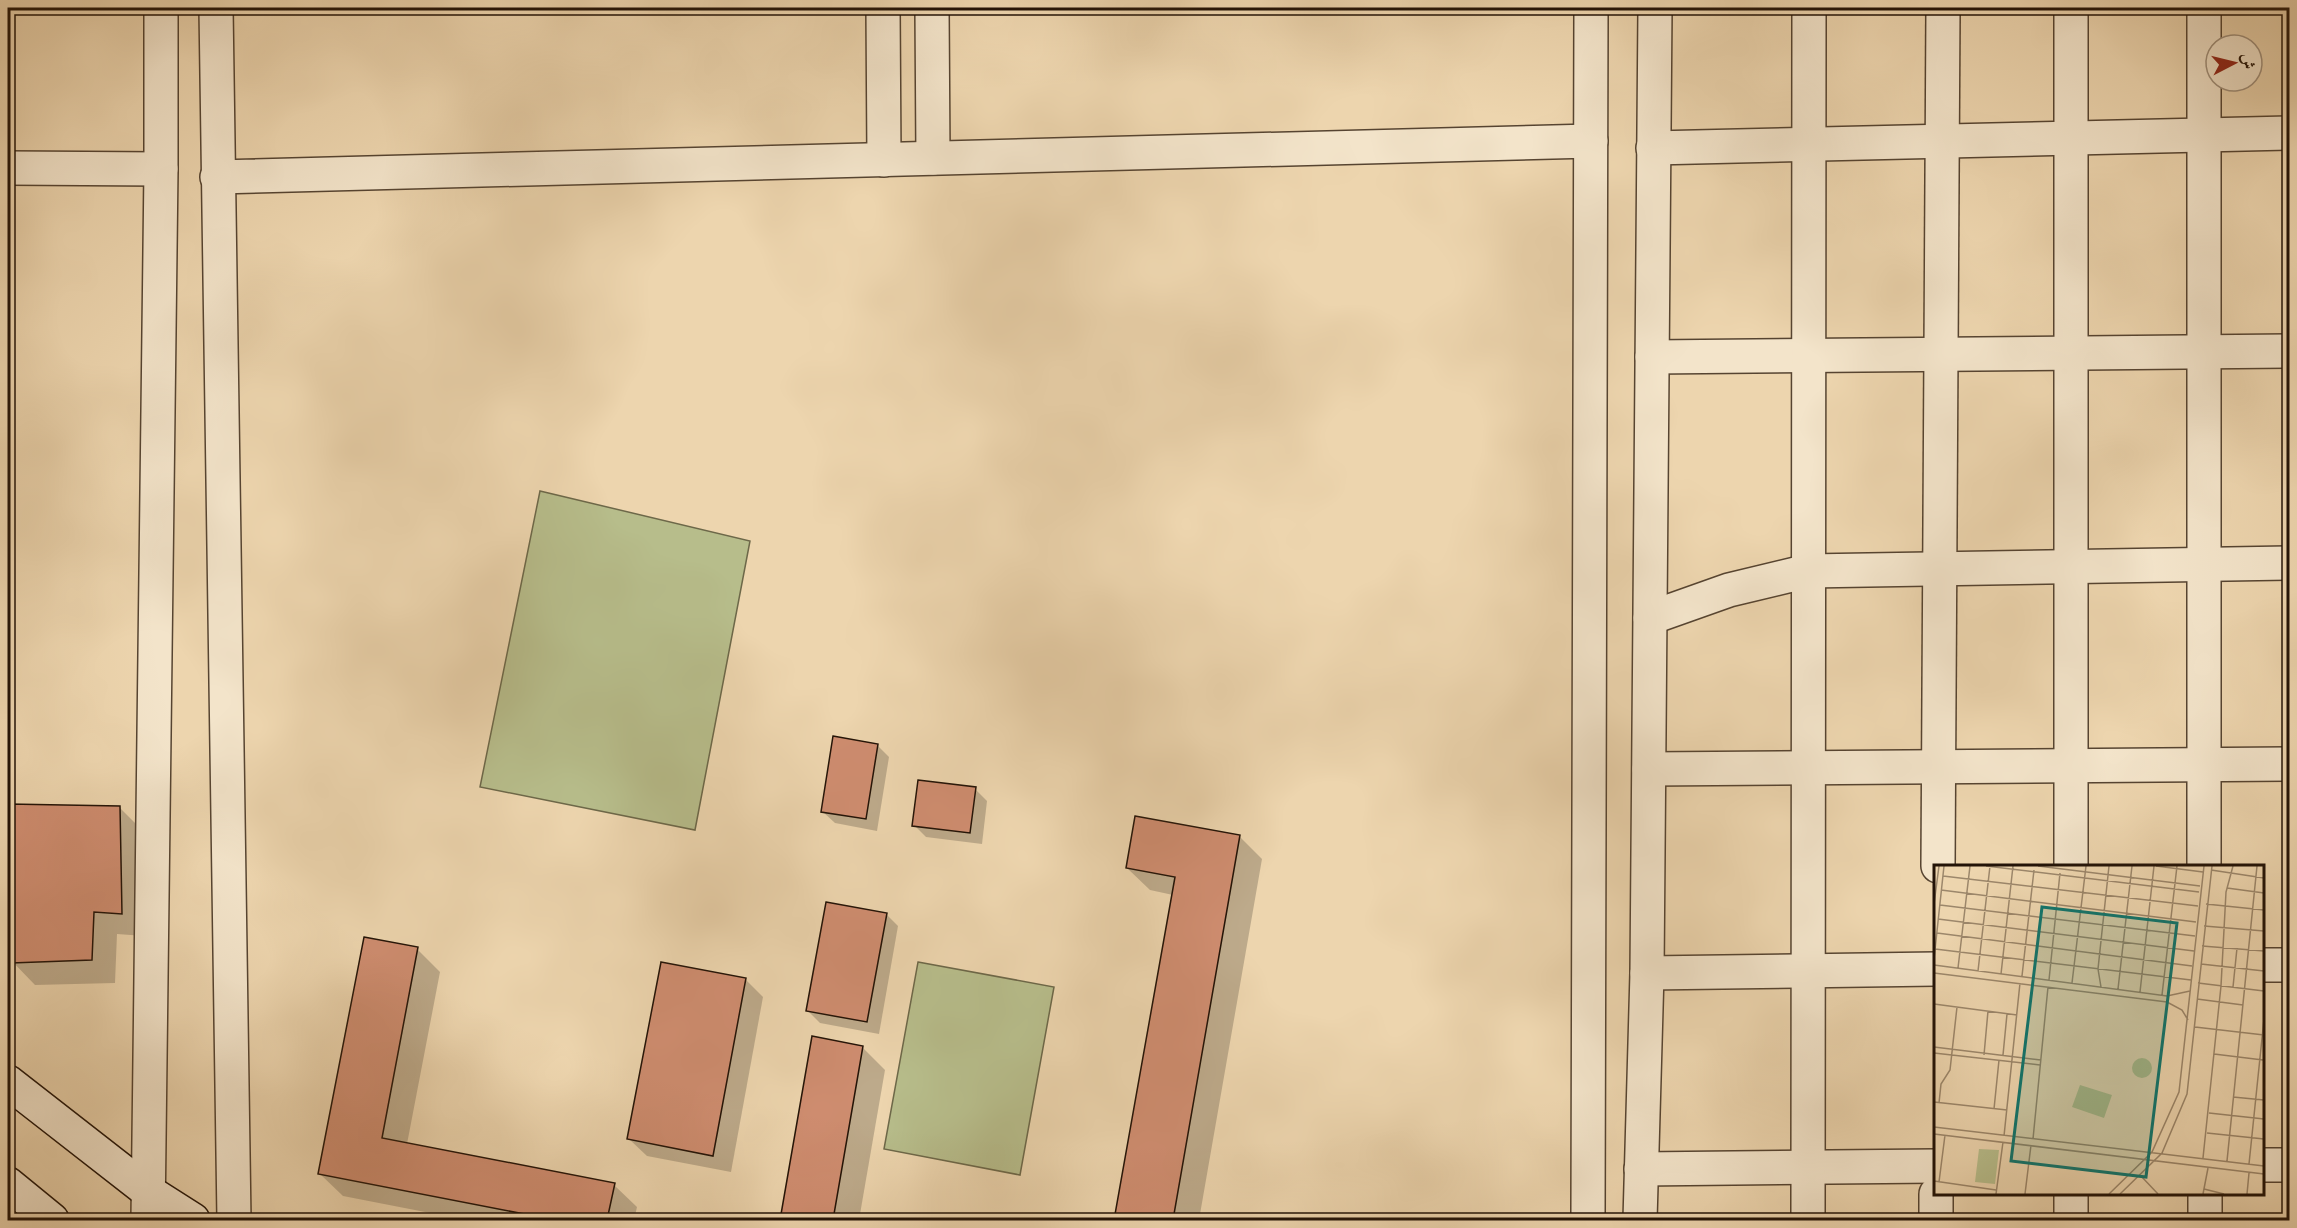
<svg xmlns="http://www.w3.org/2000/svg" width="2297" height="1228" viewBox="0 0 2297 1228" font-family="'IM FELL Great Primer',Amiri,serif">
<rect width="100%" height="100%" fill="#edd5ae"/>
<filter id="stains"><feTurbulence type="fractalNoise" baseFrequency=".00333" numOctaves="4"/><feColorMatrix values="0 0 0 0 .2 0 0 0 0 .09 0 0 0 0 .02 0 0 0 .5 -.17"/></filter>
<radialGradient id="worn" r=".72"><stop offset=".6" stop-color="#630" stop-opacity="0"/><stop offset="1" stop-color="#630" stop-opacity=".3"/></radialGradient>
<!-- green -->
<g fill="#b7bd8b" stroke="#6d6849" stroke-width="1.5">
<path d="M 540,491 L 750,541 L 695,830 L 480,787 Z"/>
<path d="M 918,962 L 1054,987 L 1020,1175 L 884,1149 Z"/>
</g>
<!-- shadow -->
<g fill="#0003">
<path d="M 877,745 L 889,757 L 877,831 L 835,823 L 822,811 Z"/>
<path d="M 975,789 L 987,801 L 982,844 L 926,837 L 914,825 Z"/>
<path d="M 8,805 L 120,808 L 143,831 L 144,936 L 117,934 L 115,983 L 35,985 L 8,957 Z"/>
<path d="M 1239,836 L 1262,859 L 1199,1220 L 1116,1220 L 1173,895 L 1150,890 L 1127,868 Z"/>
<path d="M 886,914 L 898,926 L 879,1034 L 820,1023 L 808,1011 Z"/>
<path d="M 417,949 L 440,972 L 407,1144 L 614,1185 L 637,1207 L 634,1220 L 466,1220 L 343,1196 L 320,1174 Z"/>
<path d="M 745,979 L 763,997 L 731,1172 L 647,1156 L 629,1139 Z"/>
<path d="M 813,1038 L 862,1047 L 885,1070 L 859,1220 L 782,1220 Z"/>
</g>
<!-- building -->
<g fill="#cf8d70" stroke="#231307" stroke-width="1.5">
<path d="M 833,736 L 878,744 L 866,819 L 821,812 Z"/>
<path d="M 918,780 L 976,787 L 970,833 L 912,826 Z"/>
<path d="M 8,804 L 120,806 L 122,914 L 94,912 L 92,960 L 11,963 L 8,959 Z"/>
<path d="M 1135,816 L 1240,835 L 1173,1220 L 1114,1220 L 1175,877 L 1126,868 Z"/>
<path d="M 826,902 L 887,913 L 867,1022 L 806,1011 Z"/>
<path d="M 364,937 L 418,947 L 382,1138 L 615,1183 L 607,1220 L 555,1220 L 318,1174 Z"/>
<path d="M 661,962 L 746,978 L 713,1156 L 627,1139 Z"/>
<path d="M 812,1036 L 863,1046 L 833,1220 L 780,1220 Z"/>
</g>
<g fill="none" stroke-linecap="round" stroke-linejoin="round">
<!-- minor casing -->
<g stroke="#564431" stroke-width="36">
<g id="minor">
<path d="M 883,8 L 884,160"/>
<path d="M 932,8 L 933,158"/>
<path d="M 2204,8 L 2204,866"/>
<path d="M 1653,148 L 2290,133"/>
<path d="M 8,168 L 161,169"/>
<path d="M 217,177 L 1591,141"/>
<path d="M 1652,357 L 2290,351"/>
<path d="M 1650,618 L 1729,590 L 1808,571 L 2290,563"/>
<path d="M 1649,769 L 2290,764"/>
<path d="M 1938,866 L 1943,8"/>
<path d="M 2071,866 L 2071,8"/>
<path d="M 2262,965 L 2290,965"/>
<path d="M 1647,973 L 1936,969"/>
<path d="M 2262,1165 L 2290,1165"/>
<path d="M 1641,1169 L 1936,1166"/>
<path d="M 2071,1194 L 2071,1220"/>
<path d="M 2205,1194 L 2205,1220"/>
<path d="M 1588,1220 L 1591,8"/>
<path d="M 1640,1220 L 1647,973 L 1655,8"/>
<path d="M 1808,1220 L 1809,8"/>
<path d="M 1936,1220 L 1936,1194"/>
</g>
</g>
<!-- tertiary casing -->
<g stroke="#564431" stroke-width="36">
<g id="tertiary">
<path d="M 216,8 L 234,1220"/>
<path d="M 148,1220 L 161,169 L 161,8"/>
</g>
</g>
<!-- secondary casing -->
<g stroke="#231307" stroke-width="36">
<g id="secondary">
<path d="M 8,1082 L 149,1192 L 193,1220"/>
<path d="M 8,1184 L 52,1220"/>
</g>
</g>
<!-- minor -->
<use href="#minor" stroke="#f3e4ca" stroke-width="33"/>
<!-- tertiary -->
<use href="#tertiary" stroke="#f3e4ca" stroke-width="33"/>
<!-- secondary -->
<use href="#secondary" stroke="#f3e4ca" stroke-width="33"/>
</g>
<!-- overview -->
<g transform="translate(1934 865)">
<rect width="330" height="330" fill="#edd5ae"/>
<path d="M198 203a10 10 0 1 1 20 0a10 10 0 1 1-20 0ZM 146,220 L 178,230 L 170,253 L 138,242 ZM 45,284 L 65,285 L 61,319 L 41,317 Z" fill="#b7bd8b"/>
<path fill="none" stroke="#9c876b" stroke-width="1.5" d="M 52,1 L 265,27M 104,1 L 266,21M 222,1 L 269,7M 277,5 L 330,13M 9,11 L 264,41M 293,23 L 330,28M 7,25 L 262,57M 0,39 L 5,1M 272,39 L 330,45M 6,40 L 261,71M 4,54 L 260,86M 270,61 L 330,66M 3,68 L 258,101M 268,81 L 330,86M 1,84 L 257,115M 0,94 L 10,1M 267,99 L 330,106M 0,100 L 233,131 L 256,126M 24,103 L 36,1M 44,106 L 56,1M 0,108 L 233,137 L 248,145 L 254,155M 67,109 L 79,1M 88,111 L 100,5M 115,115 L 126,8M 138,118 L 152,1M 264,118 L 330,126M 167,122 L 164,104 L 175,1M 299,122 L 303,83M 184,124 L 198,1M 206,127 L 220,1M 228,130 L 243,1M 263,134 L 309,140M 0,139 L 83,150M 261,162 L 330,170M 0,182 L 107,195M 0,188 L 106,200M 280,189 L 329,195M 50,190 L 54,146M 69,190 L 73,149M 299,232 L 330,235M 0,237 L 73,245M 5,238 L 7,219 L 16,205 L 23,142M 60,244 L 65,195M 275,248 L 330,254M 0,262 L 330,301M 273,268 L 330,274M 0,269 L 330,309M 70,271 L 86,118M 99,274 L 114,122M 269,293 L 287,121 L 292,27 L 299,1M 293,296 L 323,1M 315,299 L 330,154M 207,311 L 224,329M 0,316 L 62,325M 5,317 L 11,270M 270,324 L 290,329M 62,329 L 69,277M 91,329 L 97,280M 175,329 L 218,287 L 245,227 L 270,1M 186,329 L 228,288 L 253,229 L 278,1M 269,329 L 274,303M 313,329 L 315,308"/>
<path fill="#0f766e" fill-opacity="0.15" stroke="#0f766e" stroke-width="3" d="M 108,42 L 243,58 L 212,312 L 77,296 Z"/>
<rect width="330" height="330" fill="none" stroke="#231307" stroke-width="3"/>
</g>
<!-- margin -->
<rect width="2297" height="1228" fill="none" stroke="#edd5ae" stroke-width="30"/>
<rect x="9" y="9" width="2279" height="1210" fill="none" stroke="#231307" stroke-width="3"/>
<rect x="15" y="15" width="2267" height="1198" fill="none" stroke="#231307" stroke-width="1.5"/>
<!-- north arrow -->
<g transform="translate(2234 63) rotate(83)"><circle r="28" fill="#f3e4ca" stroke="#a0907c" stroke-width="1.5"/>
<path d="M0-4.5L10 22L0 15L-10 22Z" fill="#8f2418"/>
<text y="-9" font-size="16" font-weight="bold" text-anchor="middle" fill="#231307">ش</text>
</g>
<rect width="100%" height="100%" filter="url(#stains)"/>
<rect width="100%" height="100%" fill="url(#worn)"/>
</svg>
